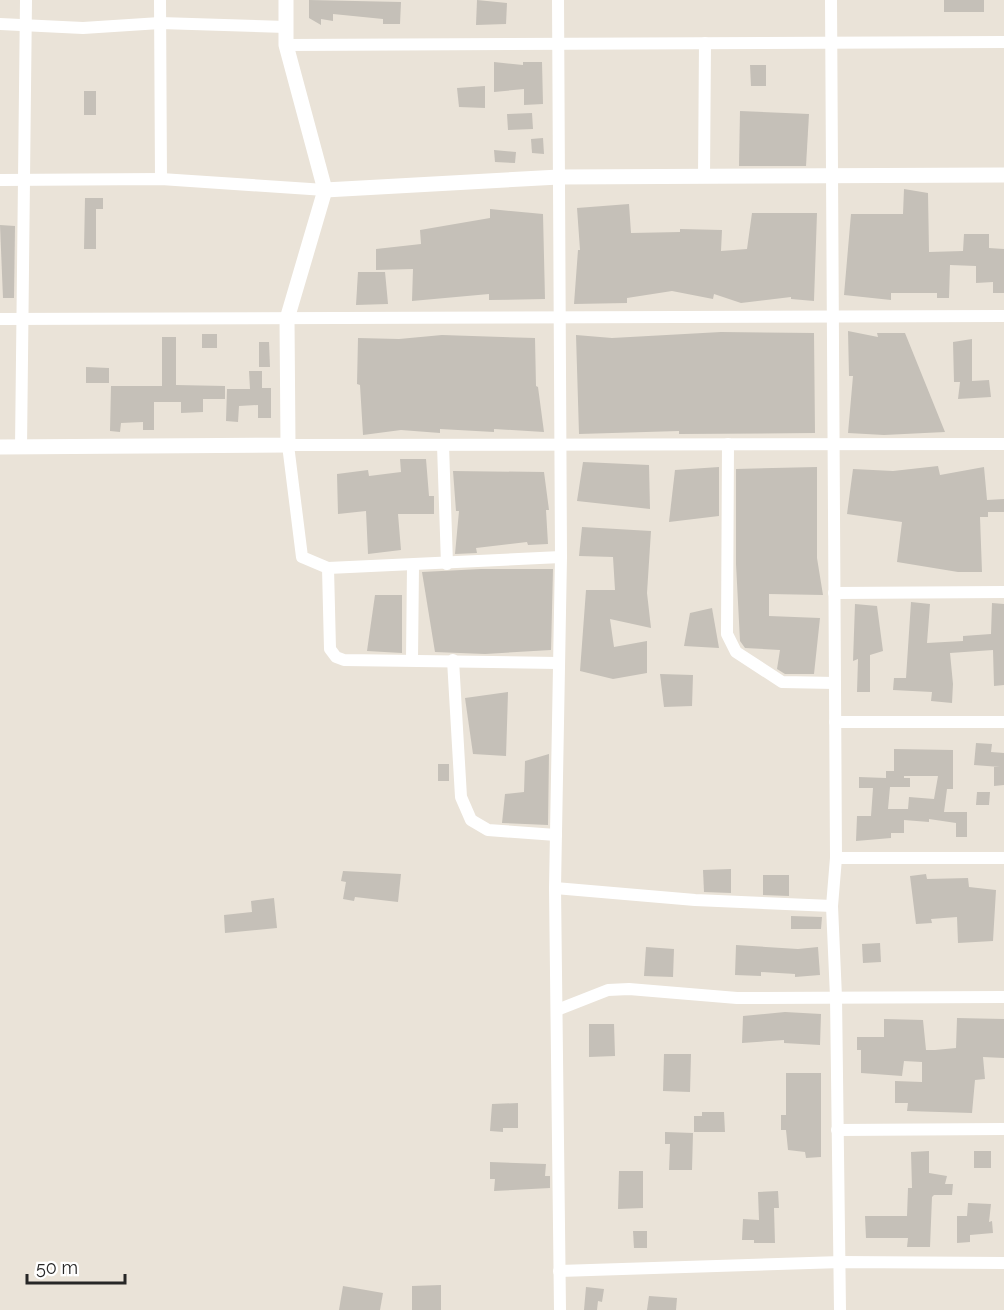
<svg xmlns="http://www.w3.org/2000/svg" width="1004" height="1310" viewBox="0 0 1004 1310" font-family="Raleway,sans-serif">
<rect width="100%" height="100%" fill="#eae3d8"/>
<!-- building -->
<g fill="#c5c0b8" fill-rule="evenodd">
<path d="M 309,0 L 401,2 L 400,24 L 383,24 L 383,19 L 333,14 L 333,21 L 321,19 L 321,25 L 309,18 Z"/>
<path d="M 477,0 L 507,3 L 506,24 L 476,25 Z"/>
<rect x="944" y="0" width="40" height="12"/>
<path d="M 494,62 L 523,65 L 523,62 L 542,62 L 543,104 L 524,105 L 524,89 L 494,92 Z"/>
<path d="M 750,65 L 766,65 L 766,86 L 751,86 Z"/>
<path d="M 485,86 L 485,108 L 459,107 L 457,88 Z"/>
<rect x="84" y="91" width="12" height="24"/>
<path d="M 740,111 L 809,114 L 806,166 L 739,166 Z"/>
<path d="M 532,113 L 533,129 L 508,130 L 507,114 Z"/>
<path d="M 543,138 L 544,154 L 532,153 L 531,139 Z"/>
<path d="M 494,150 L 516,152 L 515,163 L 495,162 Z"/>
<path d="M 904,189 L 928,193 L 929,252 L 963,251 L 964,234 L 989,234 L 989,248 L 1004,249 L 1004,293 L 993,293 L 993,282 L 976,283 L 976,266 L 950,265 L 949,298 L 937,298 L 937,293 L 891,293 L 891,300 L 844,295 L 851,214 L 903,214 Z"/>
<path d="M 85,198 L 103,198 L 103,209 L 96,209 L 96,249 L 84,249 Z"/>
<path d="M 629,204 L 631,233 L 680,232 L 680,229 L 722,230 L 721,251 L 747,249 L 752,213 L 817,213 L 814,301 L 791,299 L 791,297 L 741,303 L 714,294 L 713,299 L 672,291 L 627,298 L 627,303 L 574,304 L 578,250 L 580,250 L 577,208 Z"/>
<path d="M 490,209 L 543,214 L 545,299 L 489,300 L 489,294 L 412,301 L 413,269 L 376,270 L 376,249 L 421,244 L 420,230 L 490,218 Z"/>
<path d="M 0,225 L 15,226 L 14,298 L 3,298 Z"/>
<path d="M 358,272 L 385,272 L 388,304 L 356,305 Z"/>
<path d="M 848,331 L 878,337 L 877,333 L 905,333 L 945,432 L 884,435 L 848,433 L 853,376 L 849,376 Z"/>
<path d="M 721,332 L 814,333 L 815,433 L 679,434 L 679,431 L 579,434 L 576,335 L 612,338 Z"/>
<rect x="202" y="334" width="15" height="14"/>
<path d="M 442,335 L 535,338 L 536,386 L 538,387 L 544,432 L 494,429 L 494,432 L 440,429 L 440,433 L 401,430 L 363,435 L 360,385 L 357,384 L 358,338 L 399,339 Z"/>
<path d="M 162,337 L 176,337 L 176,385 L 225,386 L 225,399 L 203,399 L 203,412 L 181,413 L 181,402 L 154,402 L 154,430 L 143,430 L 143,422 L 121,423 L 120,432 L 110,431 L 111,386 L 162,386 Z"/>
<path d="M 972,339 L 972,381 L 989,380 L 991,397 L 958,399 L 960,382 L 954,382 L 953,342 Z"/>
<path d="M 259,342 L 269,342 L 270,367 L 259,367 Z"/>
<path d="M 86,367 L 109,368 L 109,383 L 86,383 Z"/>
<path d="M 249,371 L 262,371 L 262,388 L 271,388 L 271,418 L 258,418 L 258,405 L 239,406 L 238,422 L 226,421 L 227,389 L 250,389 Z"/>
<path d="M 400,459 L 426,459 L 429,496 L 434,496 L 434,514 L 398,514 L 401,550 L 368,554 L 366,511 L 338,514 L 337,474 L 368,470 L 369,476 L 401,472 Z"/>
<path d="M 583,462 L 649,465 L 650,509 L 577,501 Z"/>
<path d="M 938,466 L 940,475 L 984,467 L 987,500 L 1004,499 L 1004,512 L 988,512 L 988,517 L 980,517 L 982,572 L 958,572 L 897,562 L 902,522 L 847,514 L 853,469 L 893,471 Z"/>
<path d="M 719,467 L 719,516 L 669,522 L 675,470 Z"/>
<path d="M 817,467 L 817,558 L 823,595 L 769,594 L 769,616 L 820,618 L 814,674 L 785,674 L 777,669 L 780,650 L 745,648 L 740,641 L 736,564 L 736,469 Z"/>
<path d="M 453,471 L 544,472 L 549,510 L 546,510 L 548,544 L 528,545 L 527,542 L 476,548 L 477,553 L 455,554 L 459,511 L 456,511 Z"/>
<path d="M 582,527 L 651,531 L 647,593 L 651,628 L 610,619 L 614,647 L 647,641 L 647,673 L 613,679 L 580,671 L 586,590 L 615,590 L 613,557 L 579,556 Z"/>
<path d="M 481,569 L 553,569 L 551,650 L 485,654 L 435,652 L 422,572 Z"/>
<path d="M 375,595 L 402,595 L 402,653 L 367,651 Z"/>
<path d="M 911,602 L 930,604 L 927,643 L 963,641 L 963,636 L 991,634 L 992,603 L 1004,604 L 1004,685 L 994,686 L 993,650 L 950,653 L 953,684 L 952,703 L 931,701 L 932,692 L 893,690 L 894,678 L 906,678 Z"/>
<path d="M 855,604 L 877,606 L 883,651 L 870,655 L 870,692 L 857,692 L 858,659 L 853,661 Z"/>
<path d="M 712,608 L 719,648 L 684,646 L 690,613 Z"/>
<path d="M 660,674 L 693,675 L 692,706 L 664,707 Z"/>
<path d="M 508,692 L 506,756 L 473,754 L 465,698 Z"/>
<path d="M 976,743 L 992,744 L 991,752 L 1004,753 L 1004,785 L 994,786 L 994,767 L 1000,767 L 974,765 Z"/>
<path d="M 894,749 L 953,750 L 953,789 L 947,789 L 944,812 L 967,812 L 967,837 L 956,837 L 956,823 L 929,819 L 929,822 L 904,820 L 904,833 L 891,833 L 891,838 L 856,841 L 857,816 L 871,816 L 873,788 L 859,788 L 859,777 L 886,778 L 886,771 L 894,771 ZM 904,776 L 938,776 L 934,799 L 909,797 L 908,809 L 888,809 L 890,787 L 910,787 L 910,778 L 904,778 Z"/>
<path d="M 549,754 L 548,825 L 502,823 L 505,794 L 524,792 L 525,761 Z"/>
<rect x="438" y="764" width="11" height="17"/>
<path d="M 977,792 L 990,792 L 989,805 L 976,805 Z"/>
<path d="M 731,869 L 731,893 L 704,892 L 703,870 Z"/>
<path d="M 343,871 L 401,874 L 398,902 L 355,897 L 354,901 L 343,899 L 346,882 L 341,881 Z"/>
<path d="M 926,874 L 927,879 L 968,878 L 969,887 L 996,890 L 993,941 L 958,943 L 957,917 L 931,919 L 932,923 L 916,924 L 910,876 Z"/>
<path d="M 763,875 L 789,875 L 789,896 L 763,895 Z"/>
<path d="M 274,898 L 277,928 L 225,933 L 224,915 L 252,912 L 251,901 Z"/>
<path d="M 791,916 L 822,917 L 821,929 L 791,929 Z"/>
<path d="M 880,943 L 881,962 L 863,963 L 862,944 Z"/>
<path d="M 736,945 L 798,949 L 818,947 L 820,975 L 795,977 L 795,974 L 761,972 L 761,976 L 735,975 Z"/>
<path d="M 646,947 L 674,949 L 673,977 L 644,976 Z"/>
<path d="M 785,1012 L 821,1014 L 820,1045 L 784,1043 L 784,1040 L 742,1043 L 743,1016 Z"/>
<path d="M 957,1018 L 1004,1019 L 1004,1058 L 983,1057 L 985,1079 L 975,1080 L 972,1113 L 907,1111 L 908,1103 L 895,1103 L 895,1081 L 922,1082 L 922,1062 L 904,1061 L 902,1076 L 861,1073 L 861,1050 L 857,1050 L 857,1037 L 884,1037 L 884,1019 L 923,1020 L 926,1050 L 935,1050 L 956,1048 Z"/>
<path d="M 589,1024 L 614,1024 L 615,1056 L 589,1057 Z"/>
<path d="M 664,1054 L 691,1054 L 690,1092 L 663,1091 Z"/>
<path d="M 786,1073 L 821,1073 L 821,1157 L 806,1158 L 805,1152 L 788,1150 L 786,1130 L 781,1130 L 781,1115 L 786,1115 Z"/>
<path d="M 518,1103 L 518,1128 L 503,1128 L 503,1132 L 490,1131 L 492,1104 Z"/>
<path d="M 702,1112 L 724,1112 L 725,1132 L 694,1132 L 694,1116 L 702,1116 Z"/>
<path d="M 665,1132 L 693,1133 L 692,1170 L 669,1170 L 670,1144 L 665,1144 Z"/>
<path d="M 929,1151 L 929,1173 L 947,1176 L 945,1184 L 953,1184 L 952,1195 L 934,1195 L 932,1197 L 930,1247 L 907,1247 L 908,1238 L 866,1238 L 865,1216 L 907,1216 L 908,1188 L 912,1188 L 911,1152 Z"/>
<rect x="974" y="1151" width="17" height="17"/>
<path d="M 490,1162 L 546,1164 L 545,1176 L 550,1176 L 550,1188 L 494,1191 L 495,1179 L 490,1179 Z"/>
<path d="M 619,1171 L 643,1171 L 643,1208 L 618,1209 Z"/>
<path d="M 778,1191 L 779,1208 L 774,1208 L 775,1243 L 754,1243 L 754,1240 L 742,1240 L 743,1219 L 759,1220 L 758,1192 Z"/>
<path d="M 968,1203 L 991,1204 L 989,1222 L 992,1221 L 993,1233 L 970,1235 L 970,1242 L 957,1243 L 957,1216 L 967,1216 Z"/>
<path d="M 633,1231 L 647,1231 L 647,1248 L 634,1248 Z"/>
<path d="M 441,1285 L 441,1310 L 412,1310 L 412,1286 Z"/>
<path d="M 343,1286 L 383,1293 L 380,1310 L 339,1310 Z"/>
<path d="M 586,1287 L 604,1289 L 602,1302 L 598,1301 L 597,1310 L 584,1310 Z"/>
<path d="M 649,1296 L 677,1298 L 676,1310 L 647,1310 Z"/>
</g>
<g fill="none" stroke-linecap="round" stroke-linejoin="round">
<!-- minor -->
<g stroke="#fff" stroke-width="12">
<path d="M 160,0 L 161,179"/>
<path d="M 558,0 L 561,557 L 555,888 L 560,1310"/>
<path d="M 831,0 L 836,858 L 832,906 L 836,997 L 840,1310"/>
<path d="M 0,24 L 83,28 L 160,23 L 286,27"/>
<path d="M 286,45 L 1004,42"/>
<path d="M 704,177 L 705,43"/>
<path d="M 0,180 L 161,179 L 325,190"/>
<path d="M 0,319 L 1004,316"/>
<path d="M 728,444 L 727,634 L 736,652 L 782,682 L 835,683"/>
<path d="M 443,445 L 447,564"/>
<path d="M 21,448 L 26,0"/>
<path d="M 328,568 L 561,557"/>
<path d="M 834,593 L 1004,592"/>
<path d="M 412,659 L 413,566"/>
<path d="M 453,660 L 461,797 L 471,820 L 488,830 L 556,835"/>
<path d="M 558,663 L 344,660 L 336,657 L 330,649 L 328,568 L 302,557 L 288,445 L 1004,444"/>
<path d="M 835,722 L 1004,722"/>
<path d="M 836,858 L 1004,858"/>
<path d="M 555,888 L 695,900 L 832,906"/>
<path d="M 557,1010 L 608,990 L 629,989 L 737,998 L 1004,997"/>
<path d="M 837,1130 L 1004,1129"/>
<path d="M 559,1271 L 841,1262 L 1004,1263"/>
</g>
<!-- tertiary -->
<g stroke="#fff" stroke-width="15">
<path d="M 325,190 L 559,177 L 1004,175"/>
<path d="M 0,447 L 288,445 L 287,319 L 325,190 L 286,45 L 286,0"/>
</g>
</g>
<!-- scale -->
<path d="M27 1274v9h98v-9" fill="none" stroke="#272727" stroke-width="3"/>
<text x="36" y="1274" font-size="18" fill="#272727" stroke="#ffffff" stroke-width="4.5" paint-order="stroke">50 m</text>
</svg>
